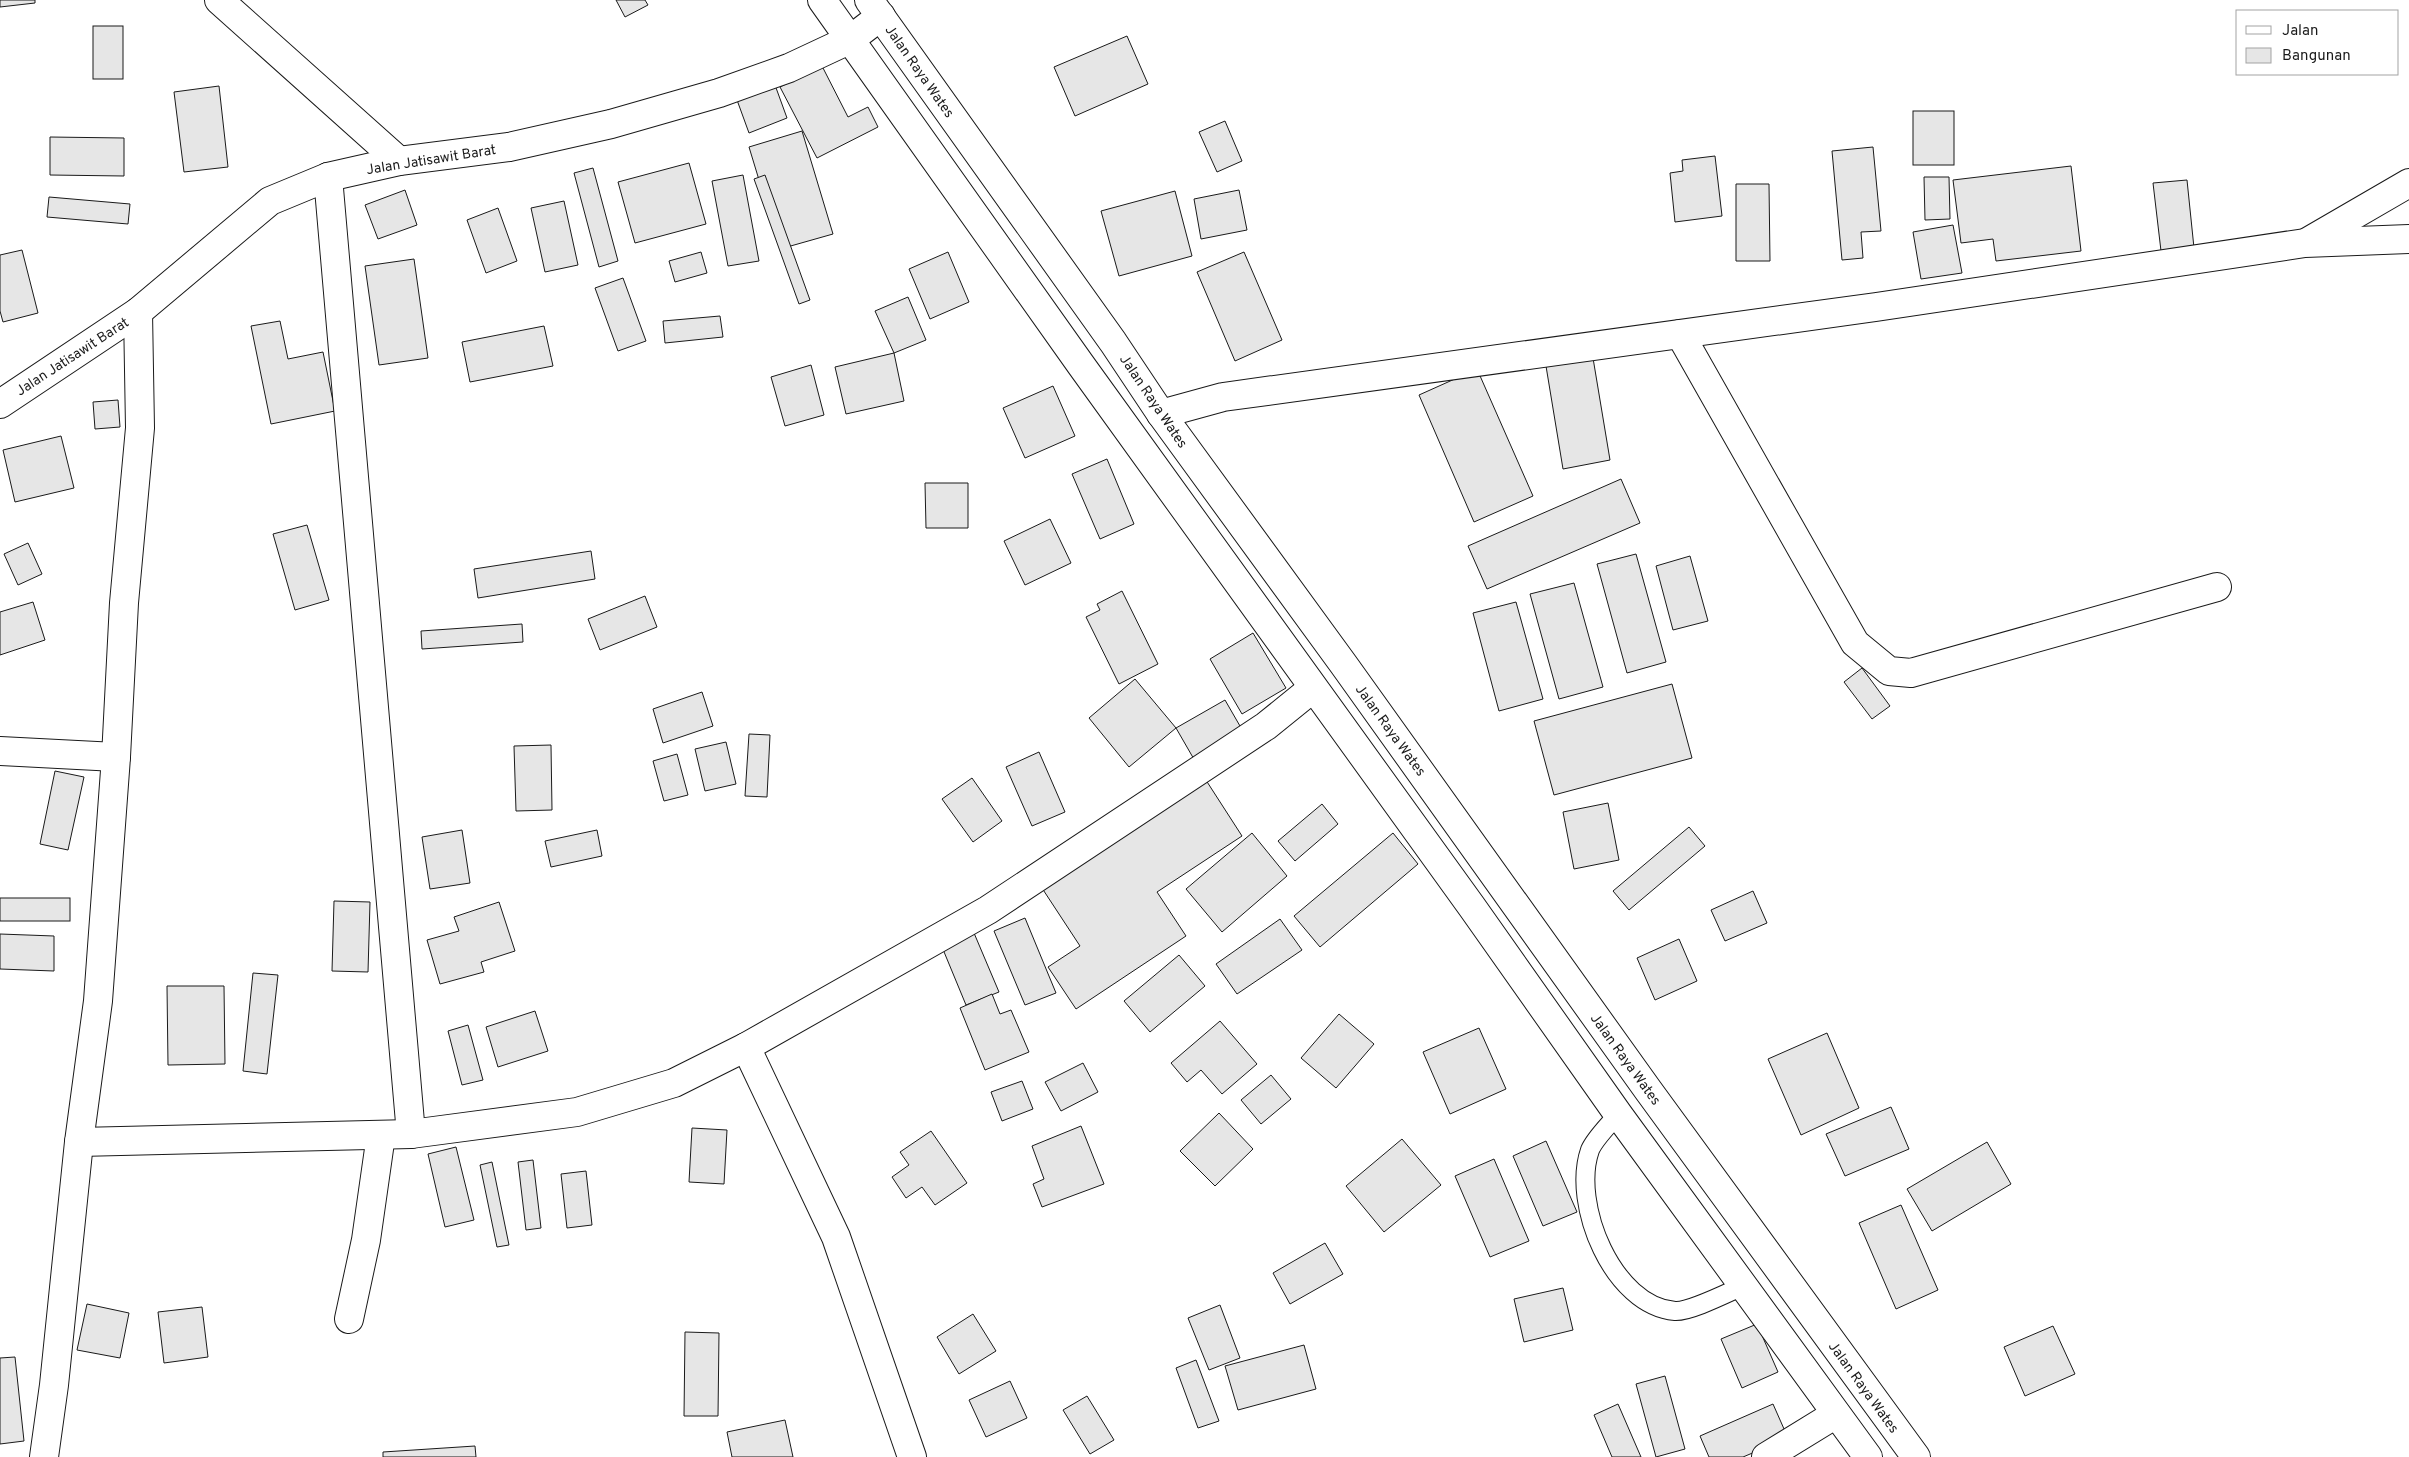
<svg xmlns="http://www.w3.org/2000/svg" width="2409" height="1457" viewBox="0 0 2409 1457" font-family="Overpass,sans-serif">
<rect width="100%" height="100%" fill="#fff"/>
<!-- building -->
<g fill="#e6e6e6" stroke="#1a1a1a">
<path d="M 0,0 L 35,0 L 35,3 L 0,7 Z"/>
<path d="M 616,0 L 645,0 L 648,5 L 625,17 Z"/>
<rect x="93" y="26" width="30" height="53"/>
<path d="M 1127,36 L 1148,84 L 1075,116 L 1054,67 Z"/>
<path d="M 822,66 L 848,117 L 868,107 L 878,127 L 817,158 L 780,87 Z"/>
<path d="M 775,85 L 787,118 L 749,133 L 737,100 Z"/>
<path d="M 219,86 L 228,167 L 184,172 L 174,92 Z"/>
<rect x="1913" y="111" width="41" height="54"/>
<path d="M 1225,121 L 1242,161 L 1217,172 L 1199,132 Z"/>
<path d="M 802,131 L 833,234 L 780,249 L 749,147 Z"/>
<path d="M 50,137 L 124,138 L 124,176 L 50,175 Z"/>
<path d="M 1873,147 L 1881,231 L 1861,232 L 1863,258 L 1842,260 L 1832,151 Z"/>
<path d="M 1715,156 L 1722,216 L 1675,222 L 1670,173 L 1683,171 L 1682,160 Z"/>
<path d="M 689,163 L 706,224 L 635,243 L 618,182 Z"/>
<path d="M 2071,166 L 2081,251 L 1996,261 L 1993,239 L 1961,243 L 1953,180 Z"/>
<path d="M 593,168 L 618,261 L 599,267 L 574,173 Z"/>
<path d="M 743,175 L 759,261 L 728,266 L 712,181 Z"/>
<path d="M 765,175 L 810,300 L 799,304 L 754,179 Z"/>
<path d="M 1924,177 L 1949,177 L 1950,219 L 1925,220 Z"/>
<path d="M 2187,180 L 2194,248 L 2161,251 L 2153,183 Z"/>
<path d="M 1736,184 L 1769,184 L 1770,261 L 1736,261 Z"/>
<path d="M 405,190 L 417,225 L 378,239 L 365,205 Z"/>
<path d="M 1239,190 L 1247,230 L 1201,239 L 1194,199 Z"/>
<path d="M 1175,191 L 1192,256 L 1119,276 L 1101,211 Z"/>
<path d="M 49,197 L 130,204 L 128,224 L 47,217 Z"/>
<path d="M 564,201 L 578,265 L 545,272 L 531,208 Z"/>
<path d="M 498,208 L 517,261 L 486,273 L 467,220 Z"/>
<path d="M 1953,225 L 1962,273 L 1921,279 L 1913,232 Z"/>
<path d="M 22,250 L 38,313 L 3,322 L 0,311 L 0,255 Z"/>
<path d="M 701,252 L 707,273 L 675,282 L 669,261 Z"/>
<path d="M 948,252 L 969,302 L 930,319 L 909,269 Z"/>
<path d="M 1244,252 L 1282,340 L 1235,361 L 1197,272 Z"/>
<path d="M 414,259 L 428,358 L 379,365 L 365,266 Z"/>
<path d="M 623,278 L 646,341 L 618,351 L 595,288 Z"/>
<path d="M 908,297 L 926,340 L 894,353 L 875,311 Z"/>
<path d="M 720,316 L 723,337 L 665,343 L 663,321 Z"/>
<path d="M 280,321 L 288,359 L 323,352 L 335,411 L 271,424 L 251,326 Z"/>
<path d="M 544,326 L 553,366 L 470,382 L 462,342 Z"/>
<path d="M 1592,352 L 1610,460 L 1563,469 L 1545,360 Z"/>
<path d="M 894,353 L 904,401 L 846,414 L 835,367 Z"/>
<path d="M 811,365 L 824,415 L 785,426 L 771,377 Z"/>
<path d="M 1477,369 L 1533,496 L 1474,522 L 1419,395 Z"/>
<path d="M 1053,386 L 1075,436 L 1025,458 L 1003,408 Z"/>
<path d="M 118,400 L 120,427 L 95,429 L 93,402 Z"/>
<path d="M 61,436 L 74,488 L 15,502 L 3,450 Z"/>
<path d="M 1107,459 L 1134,524 L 1100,539 L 1072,474 Z"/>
<path d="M 1621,479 L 1640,523 L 1487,589 L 1468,546 Z"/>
<path d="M 925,483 L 968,483 L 968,528 L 926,528 Z"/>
<path d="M 1050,519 L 1071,563 L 1025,585 L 1004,541 Z"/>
<path d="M 307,525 L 329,600 L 295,610 L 273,534 Z"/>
<path d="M 28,543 L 42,574 L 18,585 L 4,554 Z"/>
<path d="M 591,551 L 595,579 L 478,598 L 474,569 Z"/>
<path d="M 1636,554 L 1666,662 L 1627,673 L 1597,564 Z"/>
<path d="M 1690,556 L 1708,621 L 1673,630 L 1656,566 Z"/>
<path d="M 1574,583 L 1603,687 L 1559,699 L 1530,594 Z"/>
<path d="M 1122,591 L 1158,664 L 1119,684 L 1086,617 L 1100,610 L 1097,604 Z"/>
<path d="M 645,596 L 657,627 L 600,650 L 588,619 Z"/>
<path d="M 33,602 L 45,640 L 0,655 L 0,612 Z"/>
<path d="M 1516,602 L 1543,699 L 1499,711 L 1473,613 Z"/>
<path d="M 522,624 L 523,642 L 422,649 L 421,631 Z"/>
<path d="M 1253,633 L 1286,688 L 1242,714 L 1210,659 Z"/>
<path d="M 1862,668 L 1890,706 L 1872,719 L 1844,682 Z"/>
<path d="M 1135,679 L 1176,728 L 1129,767 L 1089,718 Z"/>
<path d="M 1672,684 L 1692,758 L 1554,795 L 1534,721 Z"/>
<path d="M 702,692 L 713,726 L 663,743 L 653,709 Z"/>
<path d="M 1225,700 L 1244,733 L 1195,761 L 1176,728 Z"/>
<path d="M 749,734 L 770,735 L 767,797 L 745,796 Z"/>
<path d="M 726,742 L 736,784 L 705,791 L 695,749 Z"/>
<path d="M 551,745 L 552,810 L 516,811 L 514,746 Z"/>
<path d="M 1039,752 L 1065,812 L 1032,826 L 1006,767 Z"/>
<path d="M 677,754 L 688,795 L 664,801 L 653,761 Z"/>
<path d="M 55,771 L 84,777 L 68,850 L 40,844 Z"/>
<path d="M 1202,774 L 1242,836 L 1157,892 L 1186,936 L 1076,1009 L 1048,967 L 1080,946 L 1038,882 Z"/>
<path d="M 972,778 L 1002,821 L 973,842 L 942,799 Z"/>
<path d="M 1608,803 L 1619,860 L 1574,869 L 1563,812 Z"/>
<path d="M 1322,804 L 1338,824 L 1295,861 L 1278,841 Z"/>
<path d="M 1689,827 L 1705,846 L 1629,910 L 1613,891 Z"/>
<path d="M 462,830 L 470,883 L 430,889 L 422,837 Z"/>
<path d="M 597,830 L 602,856 L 551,867 L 545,841 Z"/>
<path d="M 1252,833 L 1287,876 L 1222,932 L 1186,889 Z"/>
<path d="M 1393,833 L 1418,864 L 1320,947 L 1294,916 Z"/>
<path d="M 1753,891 L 1767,923 L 1725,941 L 1711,910 Z"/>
<rect x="0" y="898" width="70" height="23"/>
<path d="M 334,901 L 370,902 L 368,972 L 332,971 Z"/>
<path d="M 499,902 L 515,951 L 481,962 L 484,972 L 440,984 L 427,940 L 459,931 L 454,917 Z"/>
<path d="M 1025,918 L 1056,993 L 1025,1005 L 994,931 Z"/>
<path d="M 1280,919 L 1302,950 L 1237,994 L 1216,964 Z"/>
<path d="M 974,933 L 999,992 L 966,1005 L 942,947 Z"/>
<path d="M 0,934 L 54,936 L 54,971 L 0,969 Z"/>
<path d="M 1679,939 L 1697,981 L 1655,1000 L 1637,958 Z"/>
<path d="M 1179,955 L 1205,986 L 1150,1032 L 1124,1001 Z"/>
<path d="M 253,973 L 278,975 L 267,1074 L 243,1071 Z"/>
<path d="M 167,986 L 224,986 L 225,1064 L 168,1065 Z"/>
<path d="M 992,994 L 1000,1014 L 1011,1010 L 1029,1052 L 985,1070 L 960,1008 Z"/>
<path d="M 535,1011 L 548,1051 L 498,1067 L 486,1027 Z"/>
<path d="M 1339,1014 L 1374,1044 L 1336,1088 L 1301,1058 Z"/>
<path d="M 1220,1021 L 1257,1064 L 1222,1094 L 1201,1070 L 1187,1082 L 1171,1063 Z"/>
<path d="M 468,1025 L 483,1080 L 462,1085 L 448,1031 Z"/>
<path d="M 1479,1028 L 1506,1089 L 1450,1114 L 1423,1052 Z"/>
<path d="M 1827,1033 L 1859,1108 L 1801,1135 L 1768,1059 Z"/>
<path d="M 1083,1063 L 1098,1092 L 1061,1111 L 1045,1082 Z"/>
<path d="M 1271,1075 L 1291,1099 L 1261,1124 L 1241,1100 Z"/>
<path d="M 1022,1081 L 1033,1109 L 1002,1121 L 991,1092 Z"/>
<path d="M 1891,1107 L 1909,1149 L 1845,1176 L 1826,1134 Z"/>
<path d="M 1219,1113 L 1253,1149 L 1215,1186 L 1180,1151 Z"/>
<path d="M 1081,1126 L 1104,1184 L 1042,1207 L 1033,1184 L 1044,1179 L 1032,1146 Z"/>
<path d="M 692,1128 L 727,1130 L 724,1184 L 689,1182 Z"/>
<path d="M 931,1131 L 967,1183 L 935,1205 L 922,1187 L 906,1198 L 892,1177 L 909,1165 L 900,1152 Z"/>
<path d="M 1402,1139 L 1441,1185 L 1384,1232 L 1346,1186 Z"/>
<path d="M 1546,1141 L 1577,1212 L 1543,1226 L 1513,1156 Z"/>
<path d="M 1987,1142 L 2011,1184 L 1932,1231 L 1907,1189 Z"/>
<path d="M 456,1147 L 474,1220 L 445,1227 L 428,1154 Z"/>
<path d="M 1494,1159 L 1529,1241 L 1490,1257 L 1455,1176 Z"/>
<path d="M 533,1160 L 541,1228 L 526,1230 L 518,1162 Z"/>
<path d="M 492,1162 L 509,1245 L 497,1247 L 480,1165 Z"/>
<path d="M 586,1171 L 592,1225 L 567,1228 L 561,1174 Z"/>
<path d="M 1901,1205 L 1938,1290 L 1896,1309 L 1859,1223 Z"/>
<path d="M 1325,1243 L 1343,1274 L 1290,1304 L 1273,1273 Z"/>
<path d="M 1563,1288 L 1573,1330 L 1524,1342 L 1514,1299 Z"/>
<path d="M 87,1304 L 129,1313 L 120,1358 L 77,1350 Z"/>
<path d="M 1220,1305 L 1240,1358 L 1209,1370 L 1188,1318 Z"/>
<path d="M 202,1307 L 208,1357 L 164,1363 L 158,1312 Z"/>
<path d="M 973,1314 L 996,1351 L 959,1374 L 937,1337 Z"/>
<path d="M 1757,1324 L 1778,1372 L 1742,1388 L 1721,1339 Z"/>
<path d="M 2053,1326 L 2075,1374 L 2025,1396 L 2004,1347 Z"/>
<path d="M 685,1332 L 719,1333 L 718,1416 L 684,1416 Z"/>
<path d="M 1304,1345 L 1316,1389 L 1238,1410 L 1225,1366 Z"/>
<path d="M 15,1357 L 24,1441 L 0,1444 L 0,1358 Z"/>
<path d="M 1196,1360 L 1219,1421 L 1198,1428 L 1176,1368 Z"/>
<path d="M 1665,1376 L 1685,1449 L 1656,1457 L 1636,1384 Z"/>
<path d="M 1010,1381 L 1027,1418 L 986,1437 L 969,1400 Z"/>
<path d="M 1087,1396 L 1114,1440 L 1090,1454 L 1063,1410 Z"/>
<path d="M 1618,1404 L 1641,1457 L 1612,1457 L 1594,1415 Z"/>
<path d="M 1773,1404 L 1788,1438 L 1743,1457 L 1709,1457 L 1700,1436 Z"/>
<path d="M 785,1420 L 793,1457 L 732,1457 L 727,1432 Z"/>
<path d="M 475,1446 L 476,1457 L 383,1457 L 383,1452 Z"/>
</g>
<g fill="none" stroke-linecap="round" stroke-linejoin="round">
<!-- service casing -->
<g stroke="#1a1a1a" stroke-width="20">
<path id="service" d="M 1618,1114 C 1610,1124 1595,1138 1590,1150 C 1571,1204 1613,1306 1675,1311 C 1690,1312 1729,1292 1743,1286"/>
</g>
<!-- minor casing -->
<g stroke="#1a1a1a" stroke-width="30">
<g id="minor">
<path d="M 219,0 L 399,161"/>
<path d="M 328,177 L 411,1134"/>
<path d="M 2309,241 L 2409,183"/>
<path d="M 1680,334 L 1855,643 L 1889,671 L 1911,673 L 2217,587"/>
<path d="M 0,404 L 138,312 L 270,201 L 328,177 L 399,161 L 509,147 L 611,124 L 719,93 L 789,68 L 851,39 L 881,16"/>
<path d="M 1161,414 L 1223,397 L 1876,307 L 2305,243 L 2409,239"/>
<path d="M 0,751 L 116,757"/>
<path d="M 746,1047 L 836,1237 L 912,1457"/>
<path d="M 79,1142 L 411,1134 L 577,1112 L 674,1083 L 746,1047 L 988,910 L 1266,726 L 1313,688"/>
<path d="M 349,1319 L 366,1240 L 381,1135"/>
<path d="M 44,1457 L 54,1385 L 79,1142 L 98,1001 L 116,757 L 124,603 L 140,428 L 138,312"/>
<path d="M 1766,1457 L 1836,1414"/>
</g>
</g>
<!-- trunk casing -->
<g stroke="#1a1a1a" stroke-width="30">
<g id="trunk">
<path d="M 822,0 L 1081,365 L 1472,907 L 1618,1114 L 1868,1457"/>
<path d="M 869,0 L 1113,342 L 1161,414 L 1344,665 L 1648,1090 L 1916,1457"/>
</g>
</g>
<!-- service -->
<use href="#service" stroke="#fff" stroke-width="18"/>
<!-- minor -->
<use href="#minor" stroke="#fff" stroke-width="28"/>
<!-- trunk -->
<use href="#trunk" stroke="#fff" stroke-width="28"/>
</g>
<g text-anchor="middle" stroke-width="4" stroke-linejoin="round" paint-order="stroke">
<!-- street labels -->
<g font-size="14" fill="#1a1a1a" stroke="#fff">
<text transform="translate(920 71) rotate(55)" y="5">Jalan Raya Wates</text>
<text transform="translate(431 159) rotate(-9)" y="5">Jalan Jatisawit Barat</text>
<text transform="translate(72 356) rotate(-33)" y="5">Jalan Jatisawit Barat</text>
<text transform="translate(1154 401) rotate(56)" y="5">Jalan Raya Wates</text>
<text transform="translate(1391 730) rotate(54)" y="5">Jalan Raya Wates</text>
<text transform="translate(1626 1059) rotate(54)" y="5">Jalan Raya Wates</text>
<text transform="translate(1864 1387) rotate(54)" y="5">Jalan Raya Wates</text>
</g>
</g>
<!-- legend -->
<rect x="2236" y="10" width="162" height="65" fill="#ffffff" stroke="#a3a3a3"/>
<rect x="2246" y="26" width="25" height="8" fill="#ffffff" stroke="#a3a3a3"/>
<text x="2282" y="35" font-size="15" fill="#1a1a1a">Jalan</text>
<rect x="2246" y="48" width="25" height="15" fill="#e6e6e6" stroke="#a3a3a3"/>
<text x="2282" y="60" font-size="15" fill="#1a1a1a">Bangunan</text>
</svg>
